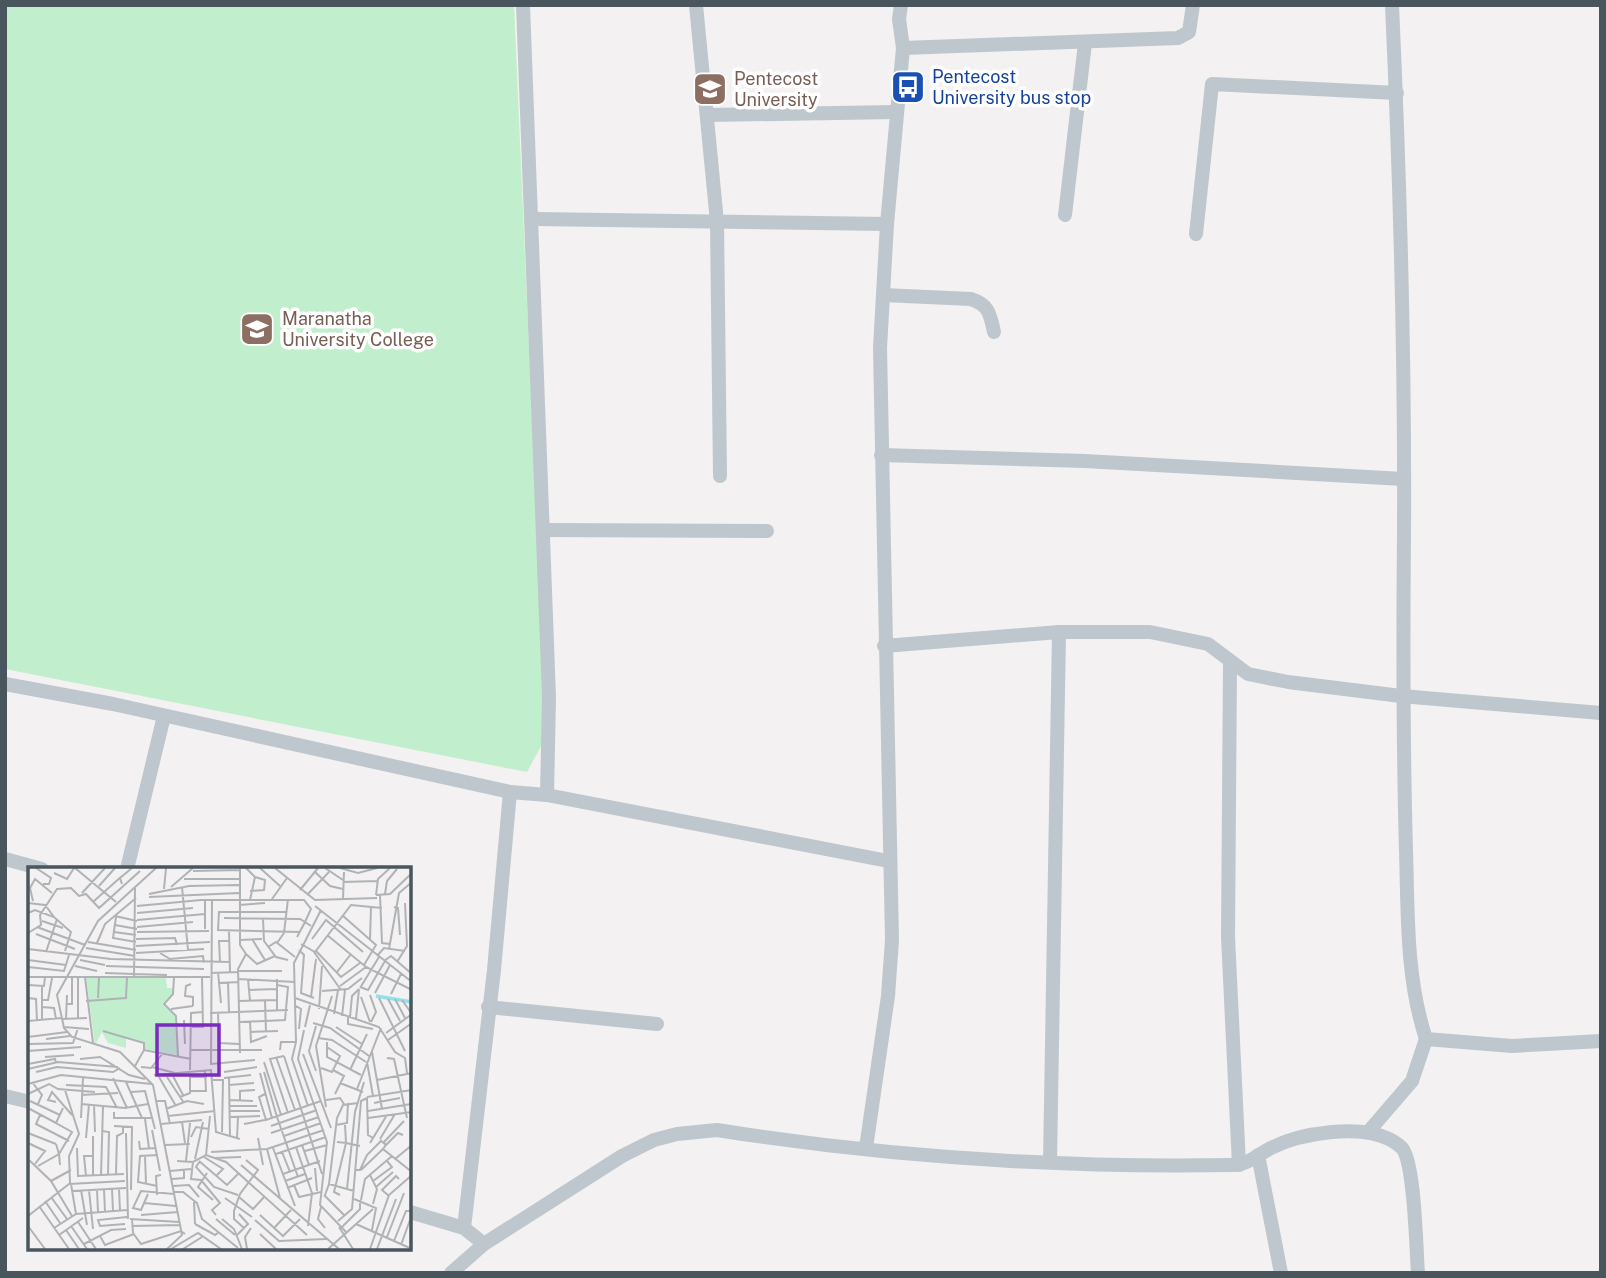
<svg xmlns="http://www.w3.org/2000/svg" width="1606" height="1278" viewBox="0 0 1606 1278" font-family="'Public Sans',sans-serif">
<rect width="100%" height="100%" fill="#f3f1f1"/>
<!-- green -->
<path fill="#c1efcd" d="M 5,5 L 514,5 L 546,737 L 527,772 L 5,669 Z"/>
<g fill="none" stroke-linecap="round" stroke-linejoin="round">
<!-- minor -->
<g stroke="#bdc7cd" stroke-width="14">
<path d="M 523,5 L 549,697 L 547,795"/>
<path d="M 696,5 L 717,222 L 720,476"/>
<path d="M 1392,5 C 1400,181 1405,358 1404,534 C 1403,640 1403,745 1406,851 C 1408,915 1406,978 1426,1039 L 1512,1046 L 1601,1041"/>
<path d="M 903,48 L 1178,38 L 1189,32 L 1193,5"/>
<path d="M 708,115 L 896,112"/>
<path d="M 1065,215 L 1085,43"/>
<path d="M 534,219 L 887,224"/>
<path d="M 1196,234 L 1212,84 L 1397,93"/>
<path d="M 883,295 L 971,299 C 989,305 990,314 994,332"/>
<path d="M 881,455 L 1085,461 L 1403,479"/>
<path d="M 543,530 L 767,531"/>
<path d="M 884,646 L 1059,632 L 1150,632 L 1208,644 L 1248,674 L 1288,682 L 1401,696 L 1601,713"/>
<path d="M 1230,663 L 1228,937 L 1239,1165"/>
<path d="M 5,684 L 113,704 L 510,792 L 547,795 L 888,861"/>
<path d="M 5,859 L 42,869"/>
<path d="M 127,869 L 164,716"/>
<path d="M 488,1007 L 657,1024"/>
<path d="M 5,1096 L 30,1102"/>
<path d="M 1369,1131 L 1412,1081 L 1426,1039"/>
<path d="M 866,1148 L 888,996 L 892,940 L 880,348 L 887,224 L 903,48 L 899,19 L 901,5"/>
<path d="M 1258,1155 L 1281,1273"/>
<path d="M 1050,1162 L 1059,632"/>
<path d="M 410,1212 L 464,1228 L 484,1244"/>
<path d="M 464,1228 L 494,970 L 510,792"/>
<path d="M 451,1273 L 484,1244 L 622,1156 L 654,1140 L 677,1134 L 717,1130 C 887,1157 1061,1168 1233,1165 C 1247,1165 1259,1154 1271,1148 C 1300,1133 1359,1124 1389,1139 C 1393,1141 1399,1145 1402,1148 C 1415,1163 1416,1249 1418,1273"/>
</g>
</g>
<!-- icons -->
<defs>
<g id="bus-square" transform="scale(1.75)"><rect x="-9" y="-9" width="18" height="18" rx="4" fill="#1a4fb4" stroke="#fff"/><path d="M-5-6H5V4H4V6H2V4H-2V6H-4V4H-5ZM-3.5-4V0h7V-4ZM-3.5 1.2v1.5H-2V1.2ZM2 1.2v1.5H3.5V1.2Z" fill="#fff"/></g>
<g id="university-square" transform="scale(1.75)"><rect x="-9" y="-9" width="18" height="18" rx="4" fill="#8d6e63" stroke="#fff"/><path d="M0-5L7-2L0 1L-7-2ZM-4 1L0 2.5L4 1V4Q0 6-4 4Z" fill="#fff"/></g>
</defs>
<g fill-rule="evenodd">
<use href="#bus-square" x="908" y="87"/>
<use href="#university-square" x="710" y="89"/>
<use href="#university-square" x="257" y="329"/>
</g>
<g text-anchor="middle" stroke-width="7" stroke-linejoin="round" paint-order="stroke">
<!-- transit labels -->
<g font-size="18" fill="#164399" stroke="#fff" text-anchor="start">
<text x="932" y="83">Pentecost<tspan x="932" dy="21">University bus stop</tspan></text>
</g>
<!-- education labels -->
<g font-size="18" fill="#785e54" stroke="#fff" text-anchor="start">
<text x="734" y="85">Pentecost<tspan x="734" dy="21">University</tspan></text>
<text x="282" y="325">Maranatha<tspan x="282" dy="21">University College</tspan></text>
</g>
</g>
<!-- overview -->
<g transform="translate(28 867)">
<rect width="383" height="383" fill="#f3f1f1"/>
<path d="M 58,110 L 138,111 L 139,121 L 145,121 L 145,126 L 134,137 L 148,150 L 149,188 L 116,182 L 117,177 L 98,171 L 98,181 L 80,176 L 74,165 L 67,178 Z" fill="#c1efcd"/>
<path fill="none" stroke="#8ee3eb" stroke-width="3.5" d="M 348,129 L 384,135"/>
<path fill="none" stroke="#afb3b6" stroke-width="2" d="M 8,1 L 23,11 L 21,17 L 15,17M 47,1 L 88,35M 128,1 L 70,54 L 29,128 L 36,161 L 44,170 L 92,185 L 125,218 L 154,368 L 139,382M 212,1 L 212,78 L 218,87 L 210,102 L 212,186M 218,1 L 227,10 L 222,33M 232,1 L 252,19M 247,1 L 287,33 L 349,31M 297,1 L 315,13M 312,1 L 330,6 L 349,1M 165,4 L 212,3M 287,5 L 302,19 L 315,22M 26,6 L 39,12 L 46,1M 156,12 L 211,12M 315,15 L 349,14M 94,17 L 92,11 L 104,1M 71,19 L 87,1M 143,20 L 165,1M 154,20 L 160,83M 136,22 L 138,1M 272,23 L 290,1M 222,24 L 236,23 L 237,13 L 227,10M 54,26 L 77,1M 121,27 L 161,19 L 211,18M 357,27 L 359,14 L 369,2M 279,28 L 301,5M 348,28 L 362,27 L 384,6M 348,28 L 350,12 L 362,1M 352,28 L 354,76 L 362,77M 121,30 L 211,26M 244,32 L 259,11M 315,32 L 316,5M 184,33 L 183,197 L 227,193M 5,34 L 2,21 L 7,12 L 24,26M 66,34 L 94,9M 0,36 L 17,38 L 26,50M 211,38 L 237,36M 109,39 L 173,33 L 276,33 L 283,42 L 277,55 L 283,59M 287,39 L 384,115M 366,40 L 370,41 L 372,68M 259,45 L 191,45 L 190,63 L 272,65M 0,46 L 7,43 L 26,50 L 43,65 L 37,84M 109,46 L 165,41M 314,48 L 348,78 L 336,98M 87,49 L 109,54M 88,50 L 85,71 L 108,75M 196,51 L 272,52 L 277,55 L 269,70M 235,52 L 236,74 L 248,90 L 260,93M 109,53 L 177,47M 14,54 L 35,61M 87,58 L 109,62M 9,60 L 57,78M 109,60 L 165,55M 177,62 L 177,33M 201,64 L 202,105M 86,65 L 108,68M 109,65 L 181,64M 0,66 L 13,58 L 12,48 L 29,22 L 43,21 L 51,29 L 58,27 L 71,41 L 112,4M 8,67 L 47,82M 299,68 L 338,100 L 384,123M 108,72 L 147,71 L 149,78M 224,72 L 237,93M 284,72 L 298,53 L 335,85M 342,72 L 343,40M 212,73 L 234,72M 60,75 L 108,83M 69,76 L 77,57 L 108,31M 249,76 L 256,66 L 260,32M 273,77 L 287,85 L 323,38 L 354,41M 108,79 L 182,75M 240,80 L 248,75 L 267,90M 58,81 L 107,89M 0,82 L 83,92 L 201,95M 361,82 L 371,26 L 384,15M 271,83 L 276,88 L 273,126 L 286,131M 288,84 L 313,110 L 332,96M 18,85 L 29,52M 286,85 L 313,123M 108,86 L 176,82M 132,86 L 142,92 L 175,89 L 176,96M 218,87 L 229,97 L 247,89M 349,89 L 356,81 L 377,84M 0,93 L 38,98M 52,93 L 77,98M 356,94 L 363,89 L 384,107M 192,95 L 191,74 L 201,74M 369,95 L 379,79 L 377,36M 47,99 L 69,104M 78,99 L 176,102M 0,100 L 36,104 L 41,88M 211,104 L 254,104M 190,105 L 193,136M 309,105 L 323,87M 77,106 L 106,107M 183,106 L 210,105M 106,107 L 139,108M 0,110 L 182,110M 50,110 L 50,152M 57,110 L 65,176M 106,110 L 107,21M 146,110 L 145,127 L 136,137 L 148,149 L 150,189M 211,112 L 267,115M 220,112 L 222,134M 200,115 L 201,145M 190,116 L 211,115M 163,117 L 158,119 L 157,129 L 165,130 L 165,139M 0,118 L 16,119 L 17,110M 312,119 L 338,100M 332,120 L 340,123 L 357,94M 332,121 L 351,90M 221,123 L 249,122M 294,124 L 320,122 L 334,111M 347,126 L 362,98M 363,127 L 373,107M 342,128 L 348,145 L 343,155M 283,130 L 288,92M 333,130 L 342,155M 0,131 L 8,132 L 9,153M 70,131 L 71,110M 267,131 L 351,160 L 367,185 L 377,191 L 379,206M 351,131 L 377,184M 360,132 L 372,154M 367,132 L 377,151M 14,133 L 20,133 L 24,111M 237,133 L 238,165M 58,134 L 98,131 L 99,110M 211,134 L 249,133M 38,137 L 44,137 L 44,111M 268,139 L 273,142 L 271,162M 14,140 L 26,141 L 28,152M 143,142 L 165,139M 291,142 L 294,99M 249,143 L 249,112M 190,145 L 191,176 L 211,177M 182,146 L 260,143M 306,147 L 310,123M 314,149 L 317,123M 320,150 L 320,157 L 345,162M 322,150 L 324,129 L 331,122M 34,152 L 59,151M 38,152 L 39,128M 328,152 L 331,122M 14,153 L 14,119M 156,153 L 157,177M 0,154 L 33,151M 222,154 L 223,175 L 239,169M 212,155 L 257,153 L 260,120 L 249,118M 285,156 L 302,161 L 341,189M 288,159 L 281,184 L 288,204M 36,160 L 61,162M 164,160 L 175,160 L 174,110M 277,160 L 282,138M 308,160 L 334,177M 276,163 L 270,192 L 299,275 L 292,338 L 319,366M 75,164 L 116,176 L 116,183M 222,165 L 250,164M 358,166 L 384,147 L 374,133M 0,170 L 39,165M 290,171 L 304,173 L 338,195M 18,172 L 42,169M 360,173 L 384,156M 299,175 L 299,190 L 333,208M 0,177 L 45,176 L 50,161M 163,183 L 234,183M 252,183 L 253,175 L 268,175M 0,184 L 53,180M 344,185 L 354,242M 275,187 L 303,261M 256,189 L 294,307M 256,189 L 242,192 L 260,246M 17,190 L 46,188M 248,190 L 267,243M 359,191 L 366,192 L 379,251M 52,192 L 72,190 L 101,208 L 117,212M 236,195 L 253,248M 339,195 L 345,229M 0,197 L 27,192 L 28,196M 107,199 L 116,183 L 163,192M 113,200 L 123,201 L 135,186M 124,200 L 147,206M 293,201 L 304,205 L 312,189 L 299,180M 0,202 L 30,195 L 90,200M 162,203 L 163,146 L 175,145M 305,203 L 316,209 L 307,227M 322,203 L 339,167M 8,205 L 29,200 L 85,205 L 92,201M 196,205 L 229,200M 236,205 L 249,250M 232,206 L 244,251M 126,208 L 183,203 L 188,265 L 212,272M 145,209 L 155,228M 131,210 L 148,239M 139,210 L 156,236M 85,211 L 99,241M 196,211 L 223,208M 201,211 L 202,270M 185,213 L 195,213 L 194,265M 349,213 L 384,206M 4,215 L 14,228 L 10,237M 98,215 L 114,251M 312,216 L 335,225M 0,217 L 33,208 L 124,217M 38,218 L 78,220 L 89,241M 201,218 L 226,216M 329,222 L 353,161M 37,223 L 51,267 L 41,289 L 42,316M 162,224 L 178,224 L 177,203M 103,225 L 117,224 L 127,262M 0,227 L 21,217 L 30,222 L 67,225M 237,227 L 231,230 L 238,253 L 293,234M 53,228 L 90,226M 152,230 L 162,226 L 162,210 L 179,210M 339,230 L 384,223M 339,231 L 340,268 L 345,271M 202,233 L 225,234M 212,233 L 212,224 L 227,223M 298,233 L 312,231 L 316,237M 2,234 L 32,248M 129,234 L 137,234 L 142,257M 28,235 L 20,233 L 24,225 L 44,248M 346,236 L 372,231M 53,237 L 97,241 L 120,237M 66,238 L 67,265M 202,239 L 229,239M 280,239 L 264,192 L 268,175 L 266,96 L 293,43M 298,240 L 288,179 L 304,129M 0,241 L 28,256M 138,242 L 159,234 L 176,237M 202,244 L 232,244M 340,244 L 383,237M 86,245 L 86,251 L 123,251M 12,248 L 8,257 L 41,274M 140,249 L 187,244M 202,250 L 232,249M 249,250 L 270,310M 53,251 L 55,211M 340,251 L 384,245M 117,252 L 121,281M 154,255 L 157,276M 133,257 L 174,253M 216,257 L 237,253M 308,258 L 319,256 L 320,236M 86,259 L 104,260 L 103,323M 243,259 L 289,243M 124,263 L 132,304M 74,264 L 81,265 L 80,308M 0,266 L 28,277M 98,266 L 100,352M 243,266 L 291,250M 65,269 L 65,308M 256,269 L 293,256M 163,270 L 168,260 L 181,262M 58,271 L 61,237M 209,271 L 210,250M 230,271 L 235,298M 352,272 L 367,247M 352,273 L 358,278 L 355,282 L 384,305M 111,274 L 112,282 L 128,281M 309,275 L 318,276 L 317,258M 356,275 L 376,254M 0,276 L 17,284 L 7,297M 342,276 L 359,248M 137,278 L 162,277M 274,278 L 281,298M 358,278 L 370,266 L 375,268M 268,280 L 284,326 L 280,359M 49,281 L 50,309 L 96,307M 245,281 L 267,339M 239,282 L 296,263M 239,282 L 252,331M 277,284 L 299,278M 183,285 L 239,282M 254,285 L 262,305M 248,287 L 298,270M 178,288 L 182,249M 117,289 L 118,317M 176,290 L 195,302 L 189,308M 187,291 L 213,290M 167,292 L 175,255M 367,292 L 384,278M 1,293 L 23,314 L 44,349M 149,294 L 165,295 L 178,288 L 198,295 L 279,368M 158,294 L 162,256M 171,294 L 199,318 L 211,306M 172,294 L 168,300 L 186,320 L 210,328M 165,295 L 163,312 L 173,313 L 192,336 L 184,343 L 188,348M 32,298 L 31,287 L 44,265 L 28,256 L 35,241M 213,298 L 311,382M 10,299 L 31,287 L 28,277M 287,301 L 289,324M 328,303 L 332,303 L 339,288 L 353,274M 333,303 L 355,282M 142,304 L 163,302M 179,306 L 170,320 L 185,333M 88,307 L 89,269 L 95,266 L 95,259M 255,307 L 292,294M 73,308 L 75,239M 342,308 L 349,322 L 345,337M 58,309 L 56,289 L 66,289M 144,312 L 156,311 L 156,302M 23,314 L 43,303M 257,314 L 277,307M 345,314 L 364,300 L 359,294M 43,317 L 48,347M 301,317 L 309,251 L 315,238 L 330,236M 266,318 L 271,330 L 293,325M 129,319 L 110,315 L 112,289 L 130,288M 145,319 L 161,318 L 171,330M 348,320 L 365,305M 259,321 L 284,311M 76,322 L 77,345M 84,322 L 85,344M 91,322 L 92,344M 319,322 L 327,245 L 336,215M 53,323 L 59,358M 61,323 L 65,362M 69,323 L 70,345M 45,324 L 98,321M 146,325 L 155,325 L 169,336 L 174,352 L 210,381M 120,327 L 113,343 L 105,341 L 113,324 L 146,327M 129,328 L 128,309 L 133,308M 296,328 L 317,349M 297,328 L 301,317 L 326,324M 312,328 L 306,325 L 318,276 L 332,279M 361,329 L 354,323 L 368,309 L 371,312M 23,330 L 39,352M 211,330 L 225,342 L 237,329M 197,331 L 224,350M 326,332 L 348,341 L 344,363M 333,333 L 337,312 L 364,289M 17,334 L 32,356M 166,335 L 167,357M 116,336 L 148,339M 11,339 L 41,382M 293,340 L 290,352 L 297,361M 113,348 L 150,345M 232,348 L 255,369 L 272,352M 0,349 L 41,317 L 97,314M 102,352 L 151,355M 104,352 L 105,366 L 113,377 L 153,364 L 157,367M 188,352 L 207,368M 194,352 L 206,362 L 214,382M 227,353 L 251,374 L 298,372M 310,354 L 324,342 L 333,234 L 339,231M 50,355 L 68,382M 97,357 L 72,359 L 70,353 L 99,350M 167,357 L 187,368 L 191,365M 328,357 L 384,382M 0,359 L 17,382M 43,359 L 59,382M 104,359 L 152,358M 311,360 L 325,382M 314,360 L 332,342 L 332,333M 26,361 L 48,347 L 99,343M 216,361 L 206,352 L 206,344 L 212,327 L 230,303 L 218,293M 246,361 L 263,343M 38,363 L 51,382M 232,367 L 248,382M 31,368 L 55,351M 209,368 L 220,357 L 211,347M 72,369 L 77,378 L 106,367M 359,370 L 376,326M 366,374 L 378,344 L 384,344M 56,377 L 83,363 L 98,362M 373,378 L 382,353M 143,382 L 170,366 L 193,382M 155,382 L 174,370M 219,382 L 217,370 L 223,361M 300,382 L 345,342M 342,382 L 361,328 L 384,308M 349,382 L 368,332"/>
<path fill="#7b2cbf" fill-opacity="0.15" stroke="#7b2cbf" stroke-width="3.5" d="M 129,158 L 191,158 L 191,208 L 129,208 Z"/>
<rect width="383" height="383" fill="none" stroke="#49565e" stroke-width="3.5"/>
</g>
<!-- border -->
<rect width="1606" height="1278" fill="none" stroke="#49565e" stroke-width="14"/>
</svg>
